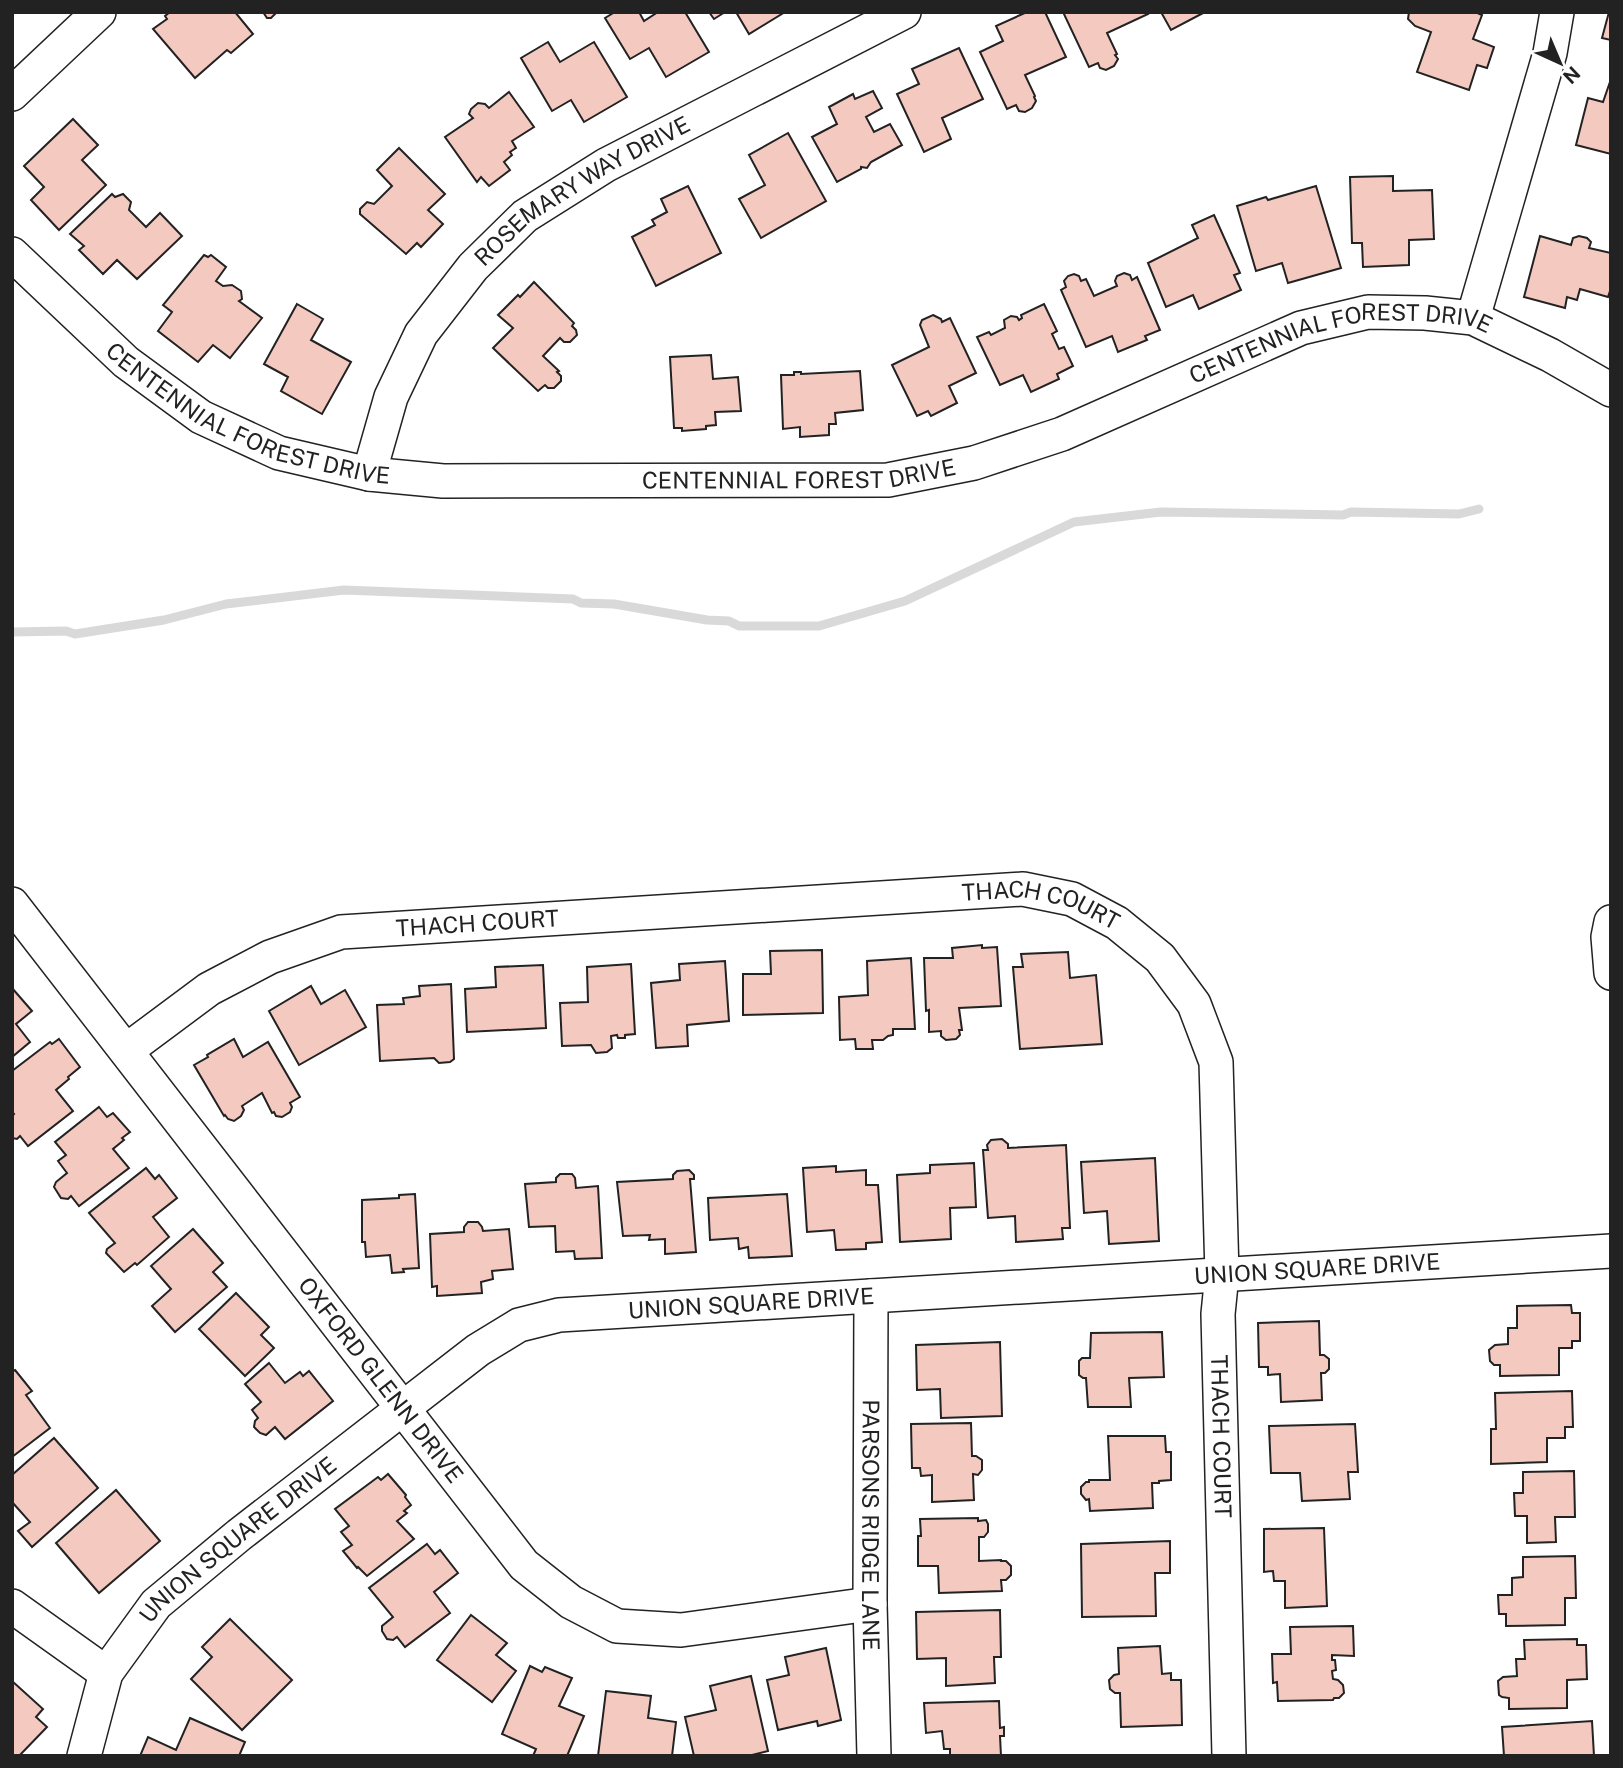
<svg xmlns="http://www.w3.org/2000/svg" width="1623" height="1768" viewBox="0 0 1623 1768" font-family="'Public Sans',sans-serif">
<rect width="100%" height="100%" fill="#fff"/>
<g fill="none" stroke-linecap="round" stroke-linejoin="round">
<!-- stream -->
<path stroke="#d9d9d9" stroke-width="9" d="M 12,632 L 66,631 L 75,634 L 164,620 L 226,604 L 344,590 L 573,599 L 581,603 L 614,604 L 707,620 L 729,621 L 739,626 L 819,626 L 905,601 L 1074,522 L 1161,512 L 1343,515 L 1351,512 L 1459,514 L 1479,509"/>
</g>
<!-- building -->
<g fill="#f3c9c0" stroke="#222" stroke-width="2">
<path d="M 170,12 L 235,12 L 253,34 L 231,53 L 227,50 L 195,78 L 153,29 L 167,19 L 165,16 Z"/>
<path d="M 263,12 L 277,12 L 271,18 L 267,18 Z"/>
<path d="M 615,12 L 639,12 L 644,21 L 658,12 L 685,12 L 709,52 L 666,77 L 649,48 L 630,59 L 605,18 Z"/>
<path d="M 709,12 L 725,12 L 714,19 Z"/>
<path d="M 736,12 L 785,12 L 749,34 Z"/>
<path d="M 1027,12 L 1045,12 L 1066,57 L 1025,75 L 1035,96 L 1034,97 L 1036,101 L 1032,108 L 1025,112 L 1019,111 L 1016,105 L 1007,109 L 980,52 L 1003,41 L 996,26 Z"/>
<path d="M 1063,12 L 1147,12 L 1148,14 L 1107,33 L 1117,54 L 1115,55 L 1118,59 L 1114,66 L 1106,70 L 1100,68 L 1098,63 L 1089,67 Z"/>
<path d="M 1161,12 L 1205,12 L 1171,30 Z"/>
<path d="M 1409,12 L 1475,12 L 1482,15 L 1473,39 L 1494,47 L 1487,68 L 1477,65 L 1469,90 L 1417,72 L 1431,32 L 1415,26 L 1408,19 Z"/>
<path d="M 1609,12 L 1611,12 L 1611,40 L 1602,38 Z"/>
<path d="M 548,42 L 560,62 L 594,42 L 627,97 L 584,122 L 571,100 L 552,111 L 521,58 Z"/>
<path d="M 959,48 L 983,99 L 942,118 L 951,139 L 924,152 L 897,94 L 919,84 L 912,69 Z"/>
<path d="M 1611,79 L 1611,154 L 1576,145 L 1588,98 L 1603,102 Z"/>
<path d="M 873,91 L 882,108 L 866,117 L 874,132 L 890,124 L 902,145 L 871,162 L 867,168 L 861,167 L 861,169 L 837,182 L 812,137 L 837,124 L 829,107 L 853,94 L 855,99 Z"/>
<path d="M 509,92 L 534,127 L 512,141 L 516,148 L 510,152 L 512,155 L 504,162 L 510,170 L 489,186 L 481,177 L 477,182 L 445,137 L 473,118 L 469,114 L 471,109 L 478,103 L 485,104 L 489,108 Z"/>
<path d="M 73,119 L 98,145 L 82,160 L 106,185 L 59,230 L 31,200 L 44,187 L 24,166 Z"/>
<path d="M 788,133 L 826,201 L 761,238 L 739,199 L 765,185 L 749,155 Z"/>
<path d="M 399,148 L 445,194 L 428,210 L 443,224 L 421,247 L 417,243 L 406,254 L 360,214 L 360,209 L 367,202 L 374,204 L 392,186 L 377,170 Z"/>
<path d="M 1393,176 L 1393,191 L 1432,190 L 1434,239 L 1409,240 L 1409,265 L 1363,267 L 1362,243 L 1352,243 L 1350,177 Z"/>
<path d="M 688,186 L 721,253 L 656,286 L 632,237 L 655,225 L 652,220 L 667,212 L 661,199 Z"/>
<path d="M 1316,186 L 1341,268 L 1288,283 L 1282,263 L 1256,271 L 1237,206 L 1266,197 L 1268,200 Z"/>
<path d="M 112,194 L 115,197 L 123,194 L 131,202 L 129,210 L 146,227 L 160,213 L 182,236 L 137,279 L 117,260 L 103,274 L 79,250 L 84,246 L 70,234 Z"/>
<path d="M 1214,215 L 1240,273 L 1234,275 L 1241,290 L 1199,309 L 1193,295 L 1166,307 L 1148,263 L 1198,238 L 1192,225 Z"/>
<path d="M 1540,236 L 1571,245 L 1573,238 L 1579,236 L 1587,238 L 1591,242 L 1589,248 L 1611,253 L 1611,288 L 1608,297 L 1580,289 L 1577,300 L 1567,297 L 1565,308 L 1524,297 Z"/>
<path d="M 204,255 L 208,257 L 211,255 L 226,267 L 216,281 L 223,286 L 232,285 L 241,291 L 242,299 L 239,301 L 262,318 L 230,358 L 213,345 L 198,362 L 158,331 L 172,312 L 163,305 Z"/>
<path d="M 1124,273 L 1130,275 L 1132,280 L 1137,277 L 1160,330 L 1145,336 L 1147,340 L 1118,352 L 1112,336 L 1086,347 L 1061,290 L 1066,287 L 1064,281 L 1068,276 L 1074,274 L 1079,276 L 1081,281 L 1086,279 L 1094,296 L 1117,286 L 1115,281 L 1117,276 Z"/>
<path d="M 534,282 L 574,323 L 572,326 L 576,330 L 577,335 L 570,342 L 564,342 L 560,338 L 543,356 L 559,371 L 557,372 L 561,376 L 561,381 L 554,388 L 548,388 L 545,385 L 538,391 L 493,348 L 513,328 L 498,315 L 518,295 L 520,297 Z"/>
<path d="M 297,304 L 323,319 L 311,340 L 351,362 L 322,414 L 281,391 L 288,377 L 264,364 Z"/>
<path d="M 1044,304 L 1057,331 L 1052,334 L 1059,349 L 1064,347 L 1073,366 L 1057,374 L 1059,379 L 1031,392 L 1023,375 L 1000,385 L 977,337 L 989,332 L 991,335 L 1005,328 L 1004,320 L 1011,316 L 1017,317 L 1019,320 L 1022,318 L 1021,315 Z"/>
<path d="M 933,315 L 941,319 L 942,322 L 950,318 L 976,373 L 949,386 L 957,403 L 931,416 L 928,411 L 917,416 L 892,365 L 929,347 L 920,325 L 922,320 Z"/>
<path d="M 711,355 L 713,379 L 738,377 L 741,411 L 715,412 L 716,425 L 706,426 L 706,429 L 682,431 L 682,428 L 674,428 L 670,357 Z"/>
<path d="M 860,371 L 863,410 L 835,413 L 836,424 L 829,424 L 829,435 L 800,437 L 800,427 L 783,429 L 781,375 L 794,375 L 794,372 L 801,372 L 801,374 Z"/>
<path d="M 982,945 L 982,948 L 997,947 L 1001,1006 L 959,1008 L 962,1030 L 959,1030 L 960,1035 L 956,1039 L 946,1040 L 941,1036 L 941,1031 L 929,1032 L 929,1010 L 926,1011 L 924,958 L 953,958 L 952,948 Z"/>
<path d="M 822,950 L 823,1013 L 743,1015 L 743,974 L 771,974 L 770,951 Z"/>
<path d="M 1068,952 L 1070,978 L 1096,975 L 1102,1044 L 1020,1049 L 1013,967 L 1023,967 L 1021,954 Z"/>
<path d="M 911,958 L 915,1029 L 893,1029 L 893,1035 L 888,1036 L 883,1040 L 872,1040 L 873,1049 L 856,1049 L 855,1039 L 840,1040 L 839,997 L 868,995 L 867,961 Z"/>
<path d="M 725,961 L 729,1021 L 687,1025 L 688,1046 L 656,1048 L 651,983 L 680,980 L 679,964 Z"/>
<path d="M 631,964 L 635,1034 L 625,1035 L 625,1038 L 618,1038 L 617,1035 L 611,1036 L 612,1048 L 607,1052 L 596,1053 L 591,1045 L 562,1046 L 560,1003 L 588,1002 L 587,967 Z"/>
<path d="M 543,965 L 546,1028 L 467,1032 L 465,989 L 496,987 L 495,967 Z"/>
<path d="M 451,984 L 454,1059 L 450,1062 L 439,1063 L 434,1058 L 380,1061 L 377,1005 L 404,1004 L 403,998 L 420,996 L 419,986 Z"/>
<path d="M 311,986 L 321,1004 L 345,990 L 366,1027 L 299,1065 L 269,1011 Z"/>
<path d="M 12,988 L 32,1011 L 16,1024 L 30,1042 L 12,1057 Z"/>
<path d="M 59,1039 L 80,1067 L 68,1077 L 69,1079 L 56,1090 L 73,1111 L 28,1146 L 20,1136 L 17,1139 L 12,1138 L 12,1116 L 14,1114 L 12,1112 L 12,1071 L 50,1042 L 52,1044 Z"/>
<path d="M 234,1039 L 243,1057 L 268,1042 L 300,1097 L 290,1103 L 292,1107 L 290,1112 L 282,1117 L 276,1116 L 274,1112 L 272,1113 L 262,1093 L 242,1106 L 244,1110 L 241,1116 L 234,1121 L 228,1119 L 225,1115 L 224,1116 L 194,1065 L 208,1057 L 207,1055 Z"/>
<path d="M 99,1107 L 107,1117 L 113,1113 L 130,1132 L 122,1138 L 124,1140 L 113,1149 L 129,1168 L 79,1206 L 71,1196 L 68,1199 L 61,1198 L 54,1187 L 56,1182 L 67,1173 L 58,1161 L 66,1155 L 55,1142 Z"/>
<path d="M 1002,1139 L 1008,1144 L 1008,1148 L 1066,1145 L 1070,1228 L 1062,1228 L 1063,1239 L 1016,1242 L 1015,1216 L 988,1218 L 983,1150 L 988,1150 L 987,1145 L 991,1140 Z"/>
<path d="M 1155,1158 L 1159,1241 L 1109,1244 L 1107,1211 L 1084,1213 L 1081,1162 Z"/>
<path d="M 974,1163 L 976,1207 L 950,1208 L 951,1239 L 900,1242 L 897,1175 L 930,1173 L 930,1165 Z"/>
<path d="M 836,1166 L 836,1172 L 866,1170 L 866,1185 L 878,1185 L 882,1242 L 866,1243 L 866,1249 L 836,1250 L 834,1230 L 807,1232 L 803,1168 Z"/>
<path d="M 146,1168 L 155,1179 L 159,1175 L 177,1198 L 153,1217 L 169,1237 L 137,1265 L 135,1263 L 124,1272 L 106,1253 L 107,1249 L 115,1243 L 89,1213 Z"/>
<path d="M 689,1170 L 694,1175 L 694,1179 L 690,1179 L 696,1252 L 665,1254 L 665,1239 L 649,1240 L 650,1235 L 623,1236 L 617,1182 L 673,1179 L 673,1175 L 677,1171 Z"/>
<path d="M 560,1174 L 572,1174 L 575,1178 L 576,1188 L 598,1186 L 602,1258 L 575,1259 L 574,1251 L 556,1252 L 555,1226 L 529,1227 L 525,1184 L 556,1182 L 556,1178 Z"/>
<path d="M 415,1194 L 419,1268 L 403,1269 L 404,1272 L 392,1273 L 390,1255 L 366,1257 L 365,1242 L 362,1242 L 362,1200 L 399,1198 L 399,1195 Z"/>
<path d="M 787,1194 L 792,1256 L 749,1258 L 748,1247 L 739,1249 L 738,1238 L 710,1240 L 708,1198 Z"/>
<path d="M 468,1222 L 478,1222 L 482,1227 L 483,1231 L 509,1229 L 513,1269 L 492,1271 L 493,1279 L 481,1282 L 482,1293 L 437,1296 L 437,1286 L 432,1287 L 430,1234 L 464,1232 L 464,1227 Z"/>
<path d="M 193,1229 L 223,1263 L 213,1272 L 227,1287 L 175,1332 L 152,1306 L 171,1289 L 151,1266 Z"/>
<path d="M 236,1293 L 269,1327 L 261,1335 L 274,1348 L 245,1376 L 199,1329 Z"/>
<path d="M 1571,1305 L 1572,1313 L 1580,1313 L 1580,1341 L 1572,1341 L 1572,1348 L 1559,1348 L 1559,1375 L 1500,1376 L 1500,1365 L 1494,1365 L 1490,1361 L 1489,1350 L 1495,1345 L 1508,1344 L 1508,1328 L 1517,1328 L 1517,1306 Z"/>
<path d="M 1319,1321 L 1320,1355 L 1324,1355 L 1329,1359 L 1329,1369 L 1325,1373 L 1321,1373 L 1322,1400 L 1281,1402 L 1280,1374 L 1268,1375 L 1268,1367 L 1259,1367 L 1258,1323 Z"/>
<path d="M 1162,1332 L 1164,1377 L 1129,1378 L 1131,1407 L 1088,1407 L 1086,1378 L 1083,1378 L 1079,1375 L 1079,1361 L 1082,1358 L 1090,1358 L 1091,1333 Z"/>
<path d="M 1000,1342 L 1002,1416 L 941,1418 L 940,1389 L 917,1390 L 916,1345 Z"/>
<path d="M 269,1363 L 285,1383 L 300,1372 L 303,1376 L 309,1371 L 333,1401 L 285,1439 L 275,1427 L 266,1435 L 260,1433 L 254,1427 L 255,1421 L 258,1418 L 252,1410 L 261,1402 L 245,1384 Z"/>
<path d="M 15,1370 L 32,1391 L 26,1395 L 50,1428 L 12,1457 L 12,1372 Z"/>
<path d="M 1572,1391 L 1573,1427 L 1565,1427 L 1565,1438 L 1547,1438 L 1547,1462 L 1491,1464 L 1491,1429 L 1496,1429 L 1495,1393 Z"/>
<path d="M 971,1423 L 972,1456 L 976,1456 L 982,1460 L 982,1470 L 978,1475 L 973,1474 L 974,1500 L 932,1502 L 932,1475 L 921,1476 L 920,1468 L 912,1468 L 911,1424 Z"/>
<path d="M 1355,1424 L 1358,1472 L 1348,1472 L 1350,1499 L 1302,1501 L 1300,1473 L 1271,1473 L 1269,1426 Z"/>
<path d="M 1108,1436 L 1165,1436 L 1166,1452 L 1171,1452 L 1171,1480 L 1159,1481 L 1159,1483 L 1152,1483 L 1153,1508 L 1090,1511 L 1089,1499 L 1086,1500 L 1081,1494 L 1081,1487 L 1086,1482 L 1089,1482 L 1089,1480 L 1110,1480 Z"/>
<path d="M 54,1438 L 98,1488 L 32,1547 L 18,1531 L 30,1522 L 12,1502 L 12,1475 Z"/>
<path d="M 1574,1471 L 1575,1517 L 1555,1517 L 1556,1542 L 1527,1543 L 1527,1516 L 1515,1516 L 1514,1493 L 1523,1493 L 1523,1472 Z"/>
<path d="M 388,1474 L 406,1495 L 405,1497 L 411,1505 L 404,1511 L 407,1513 L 397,1521 L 414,1539 L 367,1576 L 358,1567 L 357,1568 L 343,1551 L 352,1545 L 341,1532 L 349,1526 L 335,1509 L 378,1477 L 381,1480 Z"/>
<path d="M 116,1490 L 160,1541 L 99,1593 L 56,1543 Z"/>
<path d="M 978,1518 L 978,1521 L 986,1520 L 988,1524 L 988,1532 L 984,1537 L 979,1537 L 979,1561 L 1001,1560 L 1001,1561 L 1006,1561 L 1011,1566 L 1011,1575 L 1006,1580 L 1001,1580 L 1002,1591 L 939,1593 L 938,1566 L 918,1566 L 918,1536 L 921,1536 L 920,1519 Z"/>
<path d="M 1324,1528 L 1327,1606 L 1285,1608 L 1285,1581 L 1274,1581 L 1273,1571 L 1264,1572 L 1264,1529 Z"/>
<path d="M 1170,1541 L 1170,1573 L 1155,1573 L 1156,1616 L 1082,1617 L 1081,1544 Z"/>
<path d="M 427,1544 L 435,1554 L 440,1550 L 458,1573 L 434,1592 L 450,1613 L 405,1647 L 397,1637 L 393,1640 L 387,1639 L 382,1631 L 382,1626 L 393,1617 L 369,1588 Z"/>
<path d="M 1575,1556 L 1576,1598 L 1565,1598 L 1565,1625 L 1506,1626 L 1506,1614 L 1499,1614 L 1498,1595 L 1512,1595 L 1512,1578 L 1523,1577 L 1523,1557 Z"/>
<path d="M 1000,1610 L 1001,1657 L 994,1657 L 995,1683 L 946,1686 L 946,1658 L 917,1659 L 916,1612 Z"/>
<path d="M 471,1615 L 507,1643 L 496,1655 L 516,1671 L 492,1702 L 437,1660 Z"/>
<path d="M 230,1619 L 292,1680 L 242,1730 L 191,1679 L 212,1657 L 202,1647 Z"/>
<path d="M 1353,1626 L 1354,1656 L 1332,1655 L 1332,1660 L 1335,1660 L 1336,1670 L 1332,1671 L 1333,1679 L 1338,1680 L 1343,1685 L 1344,1693 L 1339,1698 L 1334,1698 L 1333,1700 L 1278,1701 L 1277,1682 L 1273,1683 L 1272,1654 L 1291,1654 L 1290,1627 Z"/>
<path d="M 1577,1639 L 1577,1645 L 1586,1645 L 1587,1679 L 1567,1680 L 1567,1708 L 1509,1709 L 1509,1698 L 1502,1697 L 1499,1695 L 1498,1681 L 1503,1677 L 1517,1676 L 1516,1659 L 1525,1659 L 1524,1640 Z"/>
<path d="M 1160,1646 L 1162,1674 L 1171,1673 L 1171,1680 L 1181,1680 L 1182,1725 L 1121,1727 L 1120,1693 L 1115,1693 L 1110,1689 L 1109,1680 L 1114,1675 L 1119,1674 L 1118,1648 Z"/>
<path d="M 826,1648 L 841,1720 L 818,1726 L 817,1721 L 778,1730 L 767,1680 L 789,1675 L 785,1657 Z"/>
<path d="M 530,1666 L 542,1672 L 545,1667 L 572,1678 L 559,1706 L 584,1716 L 567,1756 L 533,1756 L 536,1749 L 502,1734 Z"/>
<path d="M 751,1676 L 768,1751 L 748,1756 L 694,1756 L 685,1717 L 716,1710 L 710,1686 Z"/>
<path d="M 12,1681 L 43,1709 L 36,1717 L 47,1727 L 19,1756 L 12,1756 Z"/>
<path d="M 606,1691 L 651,1696 L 648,1718 L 676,1722 L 672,1756 L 598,1756 Z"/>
<path d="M 999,1701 L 1000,1728 L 1004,1727 L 1004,1736 L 1000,1736 L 1001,1756 L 950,1756 L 950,1749 L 944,1749 L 942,1731 L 926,1733 L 924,1703 Z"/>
<path d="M 190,1718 L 245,1742 L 239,1756 L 140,1756 L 148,1737 L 176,1750 Z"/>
<path d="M 1592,1721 L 1594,1756 L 1504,1756 L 1502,1727 Z"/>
</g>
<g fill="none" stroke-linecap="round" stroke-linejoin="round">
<!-- minor casing -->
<g stroke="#222" stroke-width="36">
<g id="minor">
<path d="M 12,94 L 99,12"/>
<path id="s1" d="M 12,254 L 126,362 L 201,417 L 279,453 L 369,474 L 443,481 L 888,480 L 974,463 L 1062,434 L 1301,328 L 1368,312 L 1425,313 L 1473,318 L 1550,355 L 1611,390"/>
<path d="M 1473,318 L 1550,53 L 1557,12"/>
<path id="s2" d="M 369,474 L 391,397 L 421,334 L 473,267 L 525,216 L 606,165 L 904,12"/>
<path id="s3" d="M 12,904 L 524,1565 L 571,1602 L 617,1626 L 681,1630 L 870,1604"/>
<path d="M 1611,922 L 1608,937 L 1611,973"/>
<path id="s4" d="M 127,1050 L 209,989 L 270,957 L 341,932 L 1023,889 L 1072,899 L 1117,923 L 1160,958 L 1194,1004 L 1216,1062 L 1222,1274 L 1218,1314 L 1229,1756"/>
<path id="s5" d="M 871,1296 L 870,1604 L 874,1756"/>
<path d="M 12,1606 L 106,1673"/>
<path id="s6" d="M 84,1756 L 106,1673 L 156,1604 L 239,1535 L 478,1350 L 519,1325 L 559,1315 L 1611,1251"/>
</g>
</g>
<!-- minor -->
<use href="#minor" stroke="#fff" stroke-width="33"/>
</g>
<g text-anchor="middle" stroke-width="5" stroke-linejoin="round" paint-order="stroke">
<!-- street labels -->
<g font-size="23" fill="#222" stroke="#fff">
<text dy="8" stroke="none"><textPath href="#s2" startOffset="369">ROSEMARY WAY DRIVE</textPath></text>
<text dy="8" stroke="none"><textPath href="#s1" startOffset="1426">CENTENNIAL FOREST DRIVE</textPath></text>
<text dy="8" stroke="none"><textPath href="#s1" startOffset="292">CENTENNIAL FOREST DRIVE</textPath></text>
<text dy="8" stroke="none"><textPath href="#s1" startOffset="859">CENTENNIAL FOREST DRIVE</textPath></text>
<text dy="8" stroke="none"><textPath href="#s4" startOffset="950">THACH COURT</textPath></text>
<text dy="8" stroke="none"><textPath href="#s4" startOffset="383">THACH COURT</textPath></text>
<text dy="8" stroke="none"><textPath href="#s6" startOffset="1430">UNION SQUARE DRIVE</textPath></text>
<text dy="8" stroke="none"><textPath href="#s6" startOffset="863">UNION SQUARE DRIVE</textPath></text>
<text dy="8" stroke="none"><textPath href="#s3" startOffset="602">OXFORD GLENN DRIVE</textPath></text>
<text dy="8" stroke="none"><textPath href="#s4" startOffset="1580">THACH COURT</textPath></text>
<text dy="8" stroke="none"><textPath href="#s5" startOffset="229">PARSONS RIDGE LANE</textPath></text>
<text dy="8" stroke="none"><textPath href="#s6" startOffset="275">UNION SQUARE DRIVE</textPath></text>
</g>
</g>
<!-- border -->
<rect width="1623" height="1768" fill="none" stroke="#222222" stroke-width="28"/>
<!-- north arrow -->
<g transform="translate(1560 63) rotate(136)" stroke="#ffffff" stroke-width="5" paint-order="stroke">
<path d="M0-5L12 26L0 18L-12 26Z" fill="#222222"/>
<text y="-10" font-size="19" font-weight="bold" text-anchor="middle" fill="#222222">N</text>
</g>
</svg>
